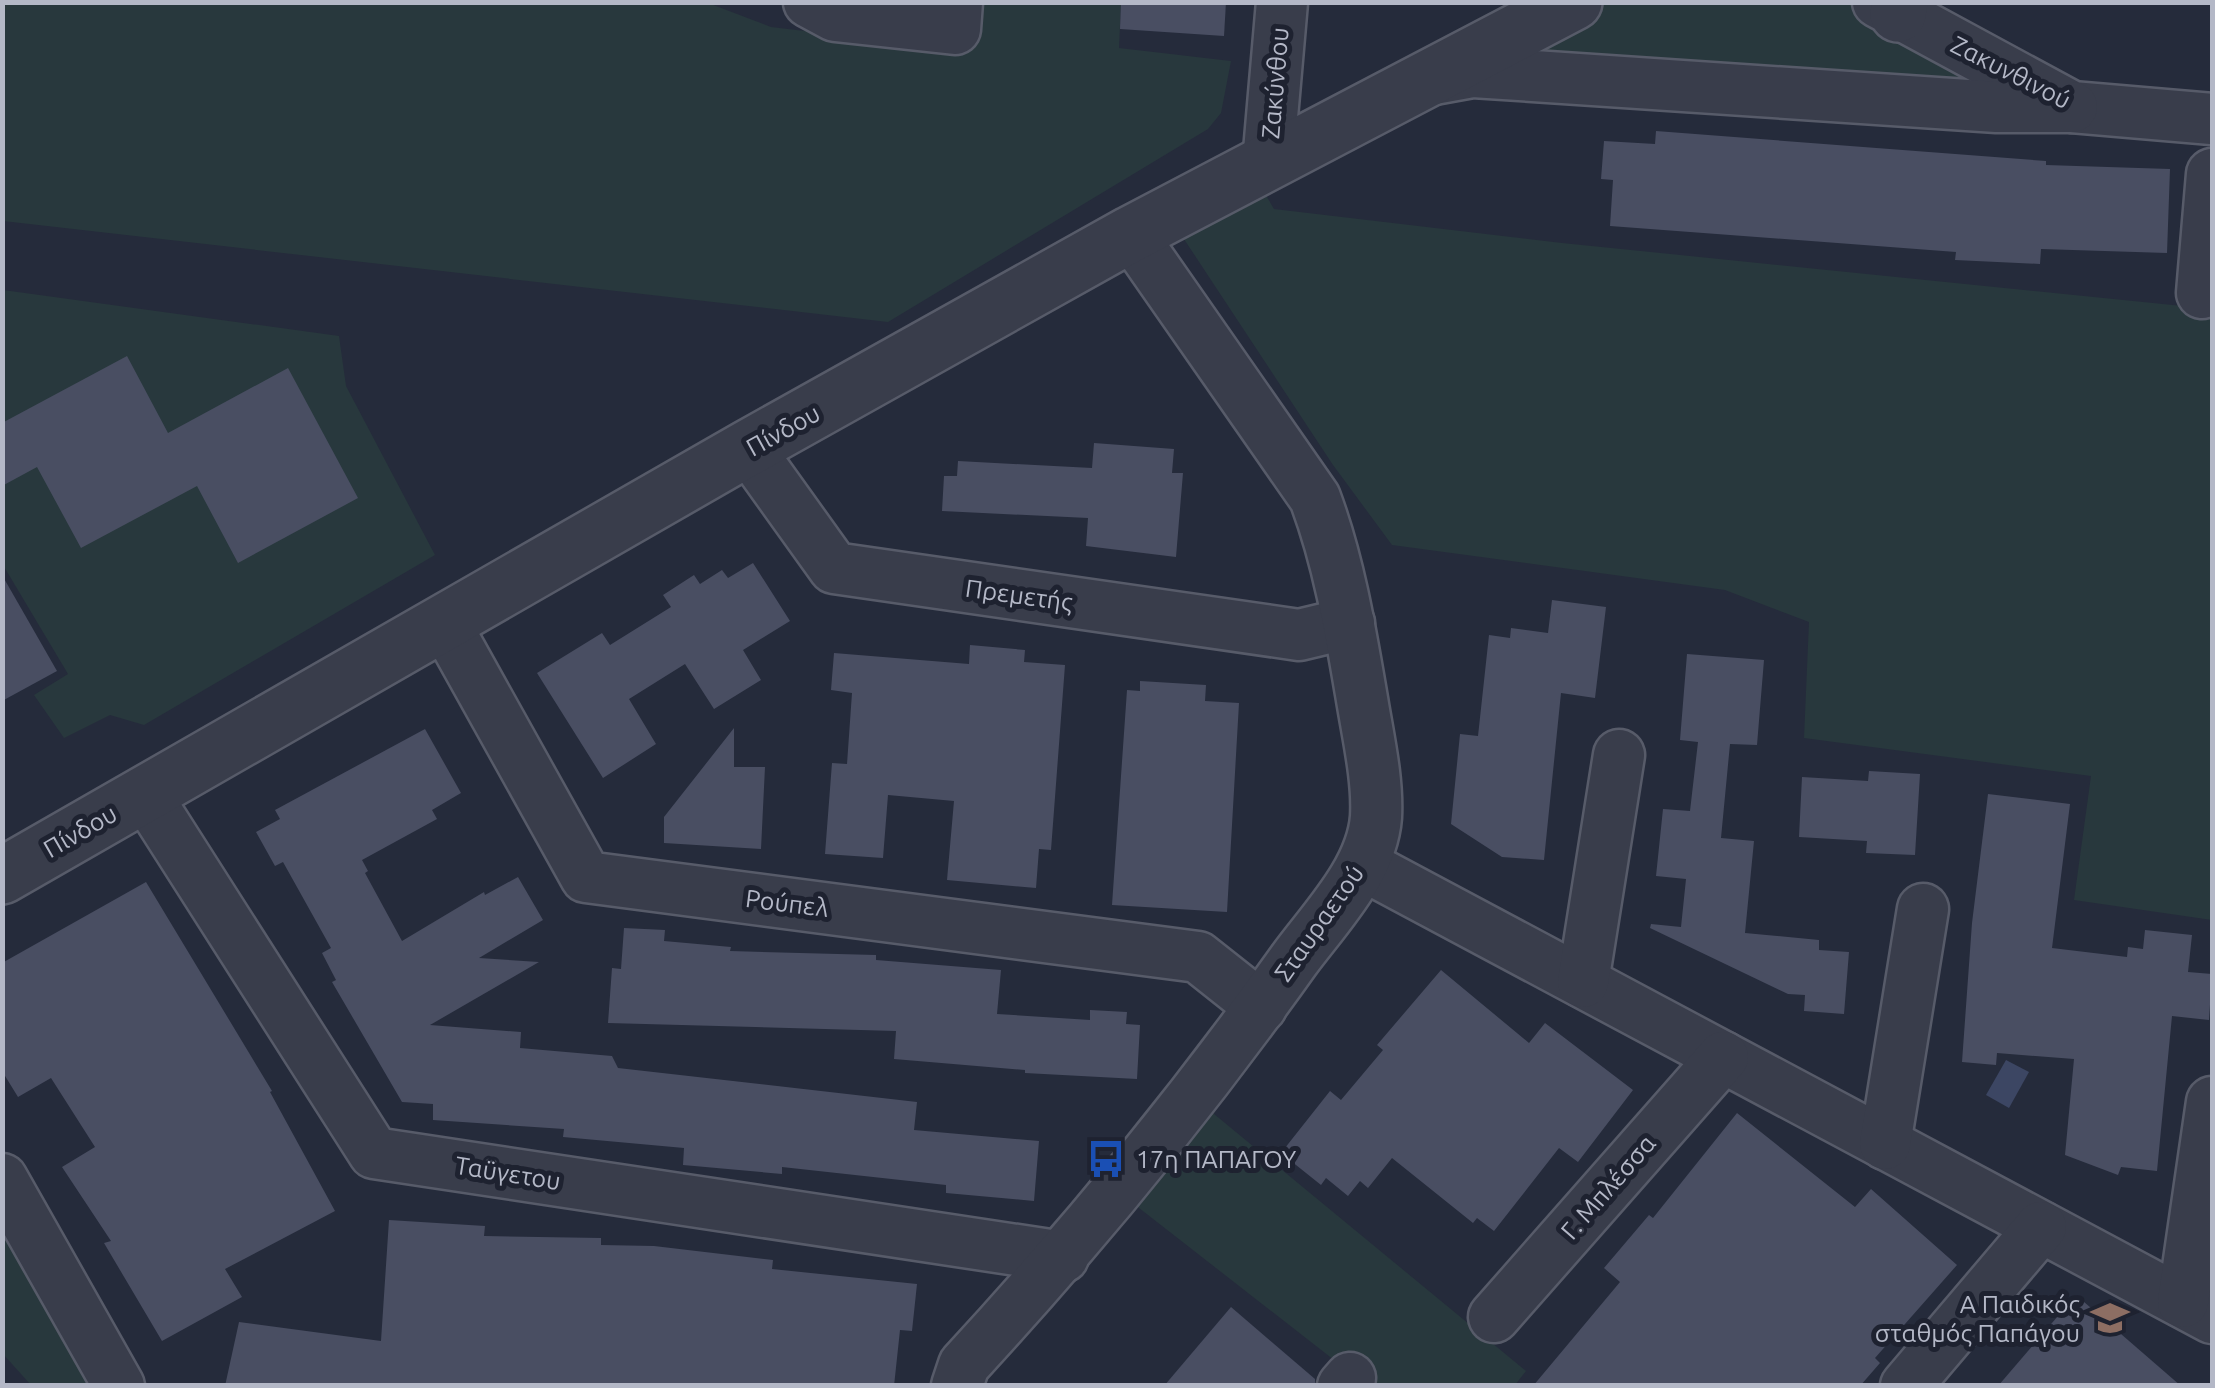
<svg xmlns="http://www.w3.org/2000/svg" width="2215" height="1388" viewBox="0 0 2215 1388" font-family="Ubuntu,sans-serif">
<rect width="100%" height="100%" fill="#252b3b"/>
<!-- green -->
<g fill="#28383d">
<path d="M 1121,2 L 1119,48 L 1231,61 L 1221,113 L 1208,129 L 888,322 L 3,221 L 3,3 L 708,3 L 771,27 L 956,49 L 962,3 Z"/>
<path d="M 1584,3 L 1855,3 L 2012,99 L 1487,56 Z"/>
<path d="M 1261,187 L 1274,209 L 1562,243 L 2212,309 L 2212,920 L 2074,900 L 2091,776 L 1804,738 L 1809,622 L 1725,590 L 1392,545 L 1333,465 L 1178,230 Z"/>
<path d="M 3,290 L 339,336 L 346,386 L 435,555 L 144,725 L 110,715 L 64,738 L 34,695 L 68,674 L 3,565 Z"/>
<path d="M 1191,1095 L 1526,1371 L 1515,1385 L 1366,1385 L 1116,1190 Z"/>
<path d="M 2,1179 L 119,1385 L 31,1385 L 3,1354 Z"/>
</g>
<!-- water -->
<path fill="#3c4663" d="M 2006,1060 L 2029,1072 L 2009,1108 L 1986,1095 Z"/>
<!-- building -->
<g fill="#494e62">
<path d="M 1121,2 L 1226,2 L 1224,36 L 1120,29 Z"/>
<path d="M 1656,131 L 2046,161 L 2046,165 L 2170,169 L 2167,253 L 2041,249 L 2040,264 L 1955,260 L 1956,252 L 1610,226 L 1613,180 L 1601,179 L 1604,141 L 1655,144 Z"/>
<path d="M 127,356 L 168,433 L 288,368 L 358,498 L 238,563 L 197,486 L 81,548 L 37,467 L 2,486 L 2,423 Z"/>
<path d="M 1094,443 L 1174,449 L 1172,473 L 1183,473 L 1176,557 L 1086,546 L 1088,518 L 942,511 L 944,476 L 957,476 L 958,461 L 1092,468 Z"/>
<path d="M 753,563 L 790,621 L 743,650 L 761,680 L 714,709 L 685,664 L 629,699 L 656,744 L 603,778 L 537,673 L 602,633 L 610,645 L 671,607 L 663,595 L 694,575 L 700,584 L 722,570 L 728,578 Z"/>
<path d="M 2,575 L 57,671 L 2,701 Z"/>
<path d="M 1552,600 L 1606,607 L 1595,698 L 1561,693 L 1544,860 L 1502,857 L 1451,824 L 1460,734 L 1478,736 L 1489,635 L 1510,638 L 1511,628 L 1548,633 Z"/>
<path d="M 970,645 L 1025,650 L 1024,662 L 1065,665 L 1051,850 L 1039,849 L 1036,888 L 947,880 L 954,801 L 888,795 L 883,858 L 825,854 L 832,763 L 847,764 L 852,693 L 831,690 L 834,653 L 969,664 Z"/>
<path d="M 1687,654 L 1764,660 L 1757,745 L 1730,744 L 1721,838 L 1754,841 L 1745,933 L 1819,940 L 1819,950 L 1849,952 L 1844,1014 L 1804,1011 L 1805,995 L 1788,994 L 1650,928 L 1651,924 L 1681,927 L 1686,879 L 1656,876 L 1663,809 L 1690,811 L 1698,742 L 1680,740 Z"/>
<path d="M 1140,681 L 1206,685 L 1205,701 L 1239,703 L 1227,912 L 1112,905 L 1127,690 L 1140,691 Z"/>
<path d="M 734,728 L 734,767 L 765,767 L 761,849 L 664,843 L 664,817 Z"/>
<path d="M 425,729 L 461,793 L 432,810 L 437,819 L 362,860 L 368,871 L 365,873 L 402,941 L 484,892 L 485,895 L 518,877 L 543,920 L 479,958 L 539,962 L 430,1025 L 521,1032 L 520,1048 L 612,1056 L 618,1068 L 917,1102 L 914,1130 L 1039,1141 L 1034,1201 L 946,1193 L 946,1185 L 782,1167 L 782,1174 L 683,1165 L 684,1148 L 563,1137 L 564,1129 L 433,1120 L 433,1104 L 402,1102 L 332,982 L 336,980 L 322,953 L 331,948 L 283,862 L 275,866 L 256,832 L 280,819 L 275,810 Z"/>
<path d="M 1869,771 L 1920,774 L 1915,855 L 1866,853 L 1867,841 L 1799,837 L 1802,777 L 1868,781 Z"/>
<path d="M 1988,794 L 2070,804 L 2052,948 L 2127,957 L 2128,947 L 2143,949 L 2145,930 L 2192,935 L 2188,972 L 2212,974 L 2209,1020 L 2172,1016 L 2157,1171 L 2121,1167 L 2118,1175 L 2065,1155 L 2074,1059 L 1997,1053 L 1996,1065 L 1962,1062 L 1972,923 Z"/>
<path d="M 146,882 L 272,1091 L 270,1092 L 335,1211 L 225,1269 L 242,1297 L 162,1341 L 104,1243 L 111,1241 L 62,1167 L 95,1147 L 51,1078 L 18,1097 L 2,1071 L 2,963 Z"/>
<path d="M 624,928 L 665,930 L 664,941 L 731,947 L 730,951 L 876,955 L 876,960 L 1001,970 L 997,1014 L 1090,1020 L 1090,1010 L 1127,1012 L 1126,1024 L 1140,1025 L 1137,1079 L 1025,1073 L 1025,1070 L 894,1059 L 896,1031 L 608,1023 L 612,968 L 621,969 Z"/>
<path d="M 1441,970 L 1529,1043 L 1545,1023 L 1633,1090 L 1578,1162 L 1559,1148 L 1494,1231 L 1477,1218 L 1473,1223 L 1392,1158 L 1368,1188 L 1360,1181 L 1348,1196 L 1326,1178 L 1321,1185 L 1281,1153 L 1330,1091 L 1341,1100 L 1383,1050 L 1377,1045 Z"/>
<path d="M 1737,1113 L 1855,1207 L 1871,1189 L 1957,1265 L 1875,1358 L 1880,1363 L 1860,1386 L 1533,1386 L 1620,1282 L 1604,1268 L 1649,1215 L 1653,1218 Z"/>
<path d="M 389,1220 L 485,1226 L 484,1236 L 601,1238 L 601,1245 L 654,1246 L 773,1260 L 772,1269 L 917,1284 L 912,1331 L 900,1330 L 894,1386 L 225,1386 L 239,1322 L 381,1341 Z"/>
<path d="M 2076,1295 L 2181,1386 L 1998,1386 Z"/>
<path d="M 1231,1307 L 1315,1379 L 1315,1386 L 1164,1386 Z"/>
</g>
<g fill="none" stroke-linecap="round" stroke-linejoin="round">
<!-- minor casing -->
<g stroke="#575b69" stroke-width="55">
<g id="minor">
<path d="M 809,2 L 835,16 L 955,29 L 957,2"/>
<path d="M 1878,2 L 2072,107 L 2212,119"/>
<path d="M 1429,80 L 1473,72 L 1997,107 L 2072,107"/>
<path d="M 1268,163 L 1282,2"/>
<path d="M 2202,293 L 2212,174"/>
<path d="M 748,448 L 834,568 L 1299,635 L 1349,623"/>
<path d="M 444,622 L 586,877 L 1198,957 L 1261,1007"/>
<path d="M 145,794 L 374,1153 L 1063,1257"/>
<path d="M 1363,865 L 2212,1318"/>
<path d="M 1583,982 L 1619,755"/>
<path d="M 1885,1144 L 1923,909"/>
<path d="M 2,1179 L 119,1386"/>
<path d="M 2183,1302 L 2212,1102"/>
<path d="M 1494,1317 L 1723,1057"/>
<path d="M 957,1386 L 964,1365 C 1082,1237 1193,1102 1294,960 C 1324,919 1372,871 1376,817 C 1378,781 1369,741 1363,705 C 1351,635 1340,565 1315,498 L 1131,234"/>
<path d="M 1343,1386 L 1350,1378"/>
<path d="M 1906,1386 L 2041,1227"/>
</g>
</g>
<!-- tertiary casing -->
<g stroke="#575b69" stroke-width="60">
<g id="tertiary">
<path d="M 1898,14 L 1900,2"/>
<path d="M 2,876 L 748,448 L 1131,234 L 1574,2"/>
</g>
</g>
<!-- minor -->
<use href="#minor" stroke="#393d4b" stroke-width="50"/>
<!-- tertiary -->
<use href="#tertiary" stroke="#393d4b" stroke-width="55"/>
</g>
<!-- icons -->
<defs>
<g id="bus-bare" transform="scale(3)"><path d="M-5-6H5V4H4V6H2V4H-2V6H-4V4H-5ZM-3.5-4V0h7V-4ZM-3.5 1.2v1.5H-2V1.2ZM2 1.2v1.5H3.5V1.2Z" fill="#1a4fb4" stroke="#1e2230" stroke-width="2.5" paint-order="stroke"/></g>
<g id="school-bare" transform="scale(3)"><path d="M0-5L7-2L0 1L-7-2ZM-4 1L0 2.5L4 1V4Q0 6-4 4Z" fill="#8d6e63" stroke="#1e2230" stroke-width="2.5" paint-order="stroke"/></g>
</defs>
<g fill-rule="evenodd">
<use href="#bus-bare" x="1106" y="1159"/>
<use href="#school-bare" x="2110" y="1318"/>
</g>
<g text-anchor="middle" stroke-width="10" stroke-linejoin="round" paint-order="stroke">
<!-- street labels -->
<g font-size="25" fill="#b4b8c7" stroke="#1e2230">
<text transform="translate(2011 72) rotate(27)" y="9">Ζακυνθινού</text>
<text transform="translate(1275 83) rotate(-85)" y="9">Ζακύνθου</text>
<text transform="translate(783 430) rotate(-29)" y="9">Πίνδου</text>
<text transform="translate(1019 595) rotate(8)" y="9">Πρεμετής</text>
<text transform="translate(80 831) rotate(-30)" y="9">Πίνδου</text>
<text transform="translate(787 903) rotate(7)" y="9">Ρούπελ</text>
<text transform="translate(1319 923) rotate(-55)" y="9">Σταυραετού</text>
<text transform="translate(508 1173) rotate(9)" y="9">Ταϋγετου</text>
<text transform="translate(1608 1187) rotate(-49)" y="9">Γ. Μπλέσσα</text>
</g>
<!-- poi labels -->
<g font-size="25" fill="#b4b8c7" stroke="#1e2230" text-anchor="start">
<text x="1136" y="1168">17η ΠΑΠΑΓΟΥ</text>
<text x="2080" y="1313" text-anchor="end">Α Παιδικός<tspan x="2080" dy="29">σταθμός Παπάγου</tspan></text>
</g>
</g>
<!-- border -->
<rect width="2215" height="1388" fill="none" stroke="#b4b8c7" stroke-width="10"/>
</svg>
